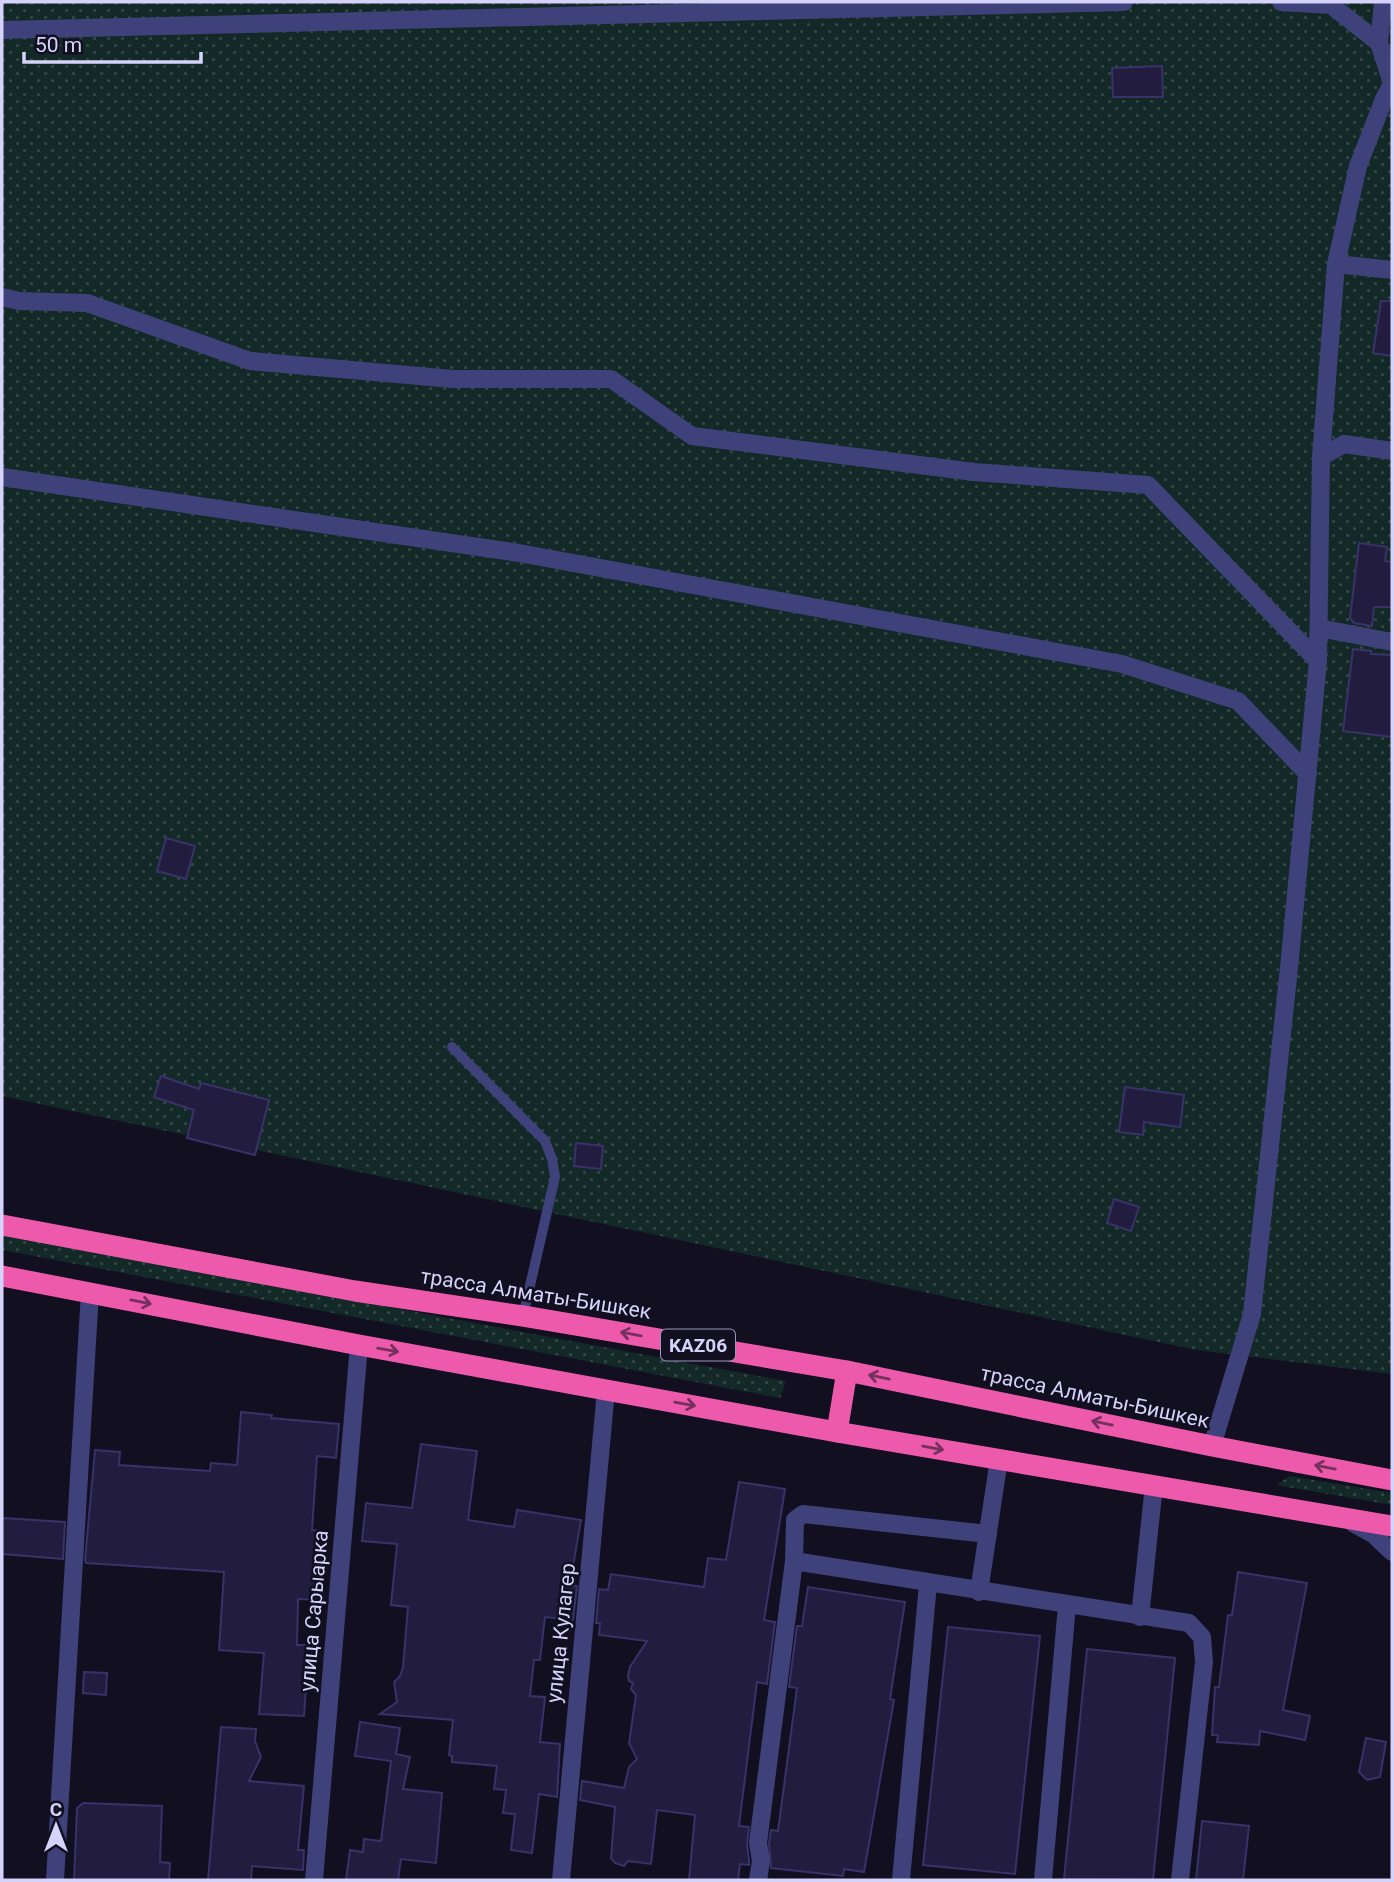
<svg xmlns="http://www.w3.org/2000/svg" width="1394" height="1882" viewBox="0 0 1394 1882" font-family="Roboto,sans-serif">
<defs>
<pattern id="grass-dots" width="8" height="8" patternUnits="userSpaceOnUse" patternTransform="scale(1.75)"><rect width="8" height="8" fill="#132927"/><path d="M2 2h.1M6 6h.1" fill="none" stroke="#344747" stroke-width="1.8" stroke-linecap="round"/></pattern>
</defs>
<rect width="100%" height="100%" fill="#110f20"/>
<!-- grass -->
<g fill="url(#grass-dots)">
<path d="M 2,2 L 1392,2 L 1392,1374 L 1196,1350 L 2,1096 Z"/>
<path d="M 2,1235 L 786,1381 L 780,1398 L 2,1250 Z"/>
<path d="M 1290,1476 L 1392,1493 L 1392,1505 L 1276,1485 Z"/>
</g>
<!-- building -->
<g fill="#221d3f" stroke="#393269" stroke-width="2">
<path d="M 1162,66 L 1163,97 L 1113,97 L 1112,68 Z"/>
<path d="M 1381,301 L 1392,301 L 1392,356 L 1373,353 Z"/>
<path d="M 1359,543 L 1387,547 L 1385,561 L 1392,562 L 1392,607 L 1374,607 L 1372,626 L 1354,623 L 1350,618 Z"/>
<path d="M 1353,649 L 1371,651 L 1371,654 L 1392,655 L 1392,737 L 1343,731 Z"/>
<path d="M 166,838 L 195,846 L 186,879 L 157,871 Z"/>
<path d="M 161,1076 L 199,1089 L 201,1083 L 269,1100 L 255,1155 L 187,1138 L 194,1110 L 154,1097 Z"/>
<path d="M 1125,1087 L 1184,1095 L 1180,1127 L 1144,1122 L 1143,1135 L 1119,1132 Z"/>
<path d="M 576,1143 L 603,1146 L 601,1169 L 574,1166 Z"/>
<path d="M 1114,1199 L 1139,1207 L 1131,1231 L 1107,1223 Z"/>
<path d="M 241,1412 L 272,1415 L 271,1418 L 339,1424 L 336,1458 L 317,1456 L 312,1530 L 328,1532 L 324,1570 L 317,1569 L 316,1600 L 298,1599 L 297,1645 L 309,1645 L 304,1716 L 259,1714 L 264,1653 L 219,1650 L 224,1572 L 86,1563 L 85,1560 L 95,1450 L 120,1452 L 119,1465 L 210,1471 L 211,1463 L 237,1465 Z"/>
<path d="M 421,1444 L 477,1451 L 468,1520 L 514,1527 L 517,1510 L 581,1520 L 573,1566 L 573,1586 L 577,1586 L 573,1620 L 545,1617 L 540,1660 L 534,1660 L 530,1696 L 545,1697 L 540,1742 L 560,1744 L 557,1797 L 539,1794 L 532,1853 L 511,1850 L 515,1814 L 503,1813 L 506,1790 L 494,1789 L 497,1766 L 452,1762 L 452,1756 L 449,1755 L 453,1720 L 380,1714 L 397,1702 L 394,1682 L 400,1676 L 403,1667 L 408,1607 L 391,1605 L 397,1544 L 362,1541 L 366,1503 L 412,1508 Z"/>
<path d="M 739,1482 L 785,1489 L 764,1620 L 775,1622 L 767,1684 L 757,1682 L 739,1826 L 749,1827 L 747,1844 L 749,1861 L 749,1865 L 740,1864 L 738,1880 L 689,1880 L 695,1815 L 657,1810 L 651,1864 L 628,1861 L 624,1866 L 615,1863 L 611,1858 L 615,1807 L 580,1800 L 582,1781 L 624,1788 L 629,1767 L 637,1759 L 629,1743 L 636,1695 L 631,1689 L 633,1683 L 629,1681 L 628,1675 L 630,1667 L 647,1641 L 599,1635 L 600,1623 L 596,1623 L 599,1589 L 608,1590 L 611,1574 L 704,1587 L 708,1558 L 726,1560 Z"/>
<path d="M 2,1518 L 65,1522 L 63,1559 L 2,1554 Z"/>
<path d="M 1238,1572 L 1307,1583 L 1283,1710 L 1310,1716 L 1305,1740 L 1260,1731 L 1259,1745 L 1217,1742 L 1218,1735 L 1212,1735 L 1215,1687 L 1219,1687 L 1228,1615 L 1232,1615 Z"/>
<path d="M 808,1587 L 905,1602 L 890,1699 L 894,1700 L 864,1872 L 844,1869 L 843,1876 L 771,1868 L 769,1843 L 771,1830 L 778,1831 L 797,1688 L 789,1687 L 797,1626 L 802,1626 Z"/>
<path d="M 948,1627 L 1040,1636 L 1015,1874 L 923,1865 Z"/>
<path d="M 1087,1649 L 1175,1658 L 1153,1880 L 1064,1879 Z"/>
<path d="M 84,1672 L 107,1673 L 106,1695 L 83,1693 Z"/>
<path d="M 360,1722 L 400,1728 L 396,1754 L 410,1757 L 403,1789 L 442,1793 L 436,1863 L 401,1859 L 398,1880 L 346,1880 L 350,1850 L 363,1852 L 364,1839 L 381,1841 L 391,1761 L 355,1756 Z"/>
<path d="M 221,1727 L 256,1729 L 255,1741 L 261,1757 L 249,1781 L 304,1786 L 298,1850 L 304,1850 L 303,1870 L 252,1866 L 251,1880 L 208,1880 Z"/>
<path d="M 1366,1738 L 1386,1742 L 1380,1777 L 1367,1780 L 1359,1772 Z"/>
<path d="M 83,1803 L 162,1806 L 160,1862 L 170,1863 L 169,1880 L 74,1880 L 77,1808 Z"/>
<path d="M 1202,1821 L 1249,1826 L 1243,1880 L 1196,1880 Z"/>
</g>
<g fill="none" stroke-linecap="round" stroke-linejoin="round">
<!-- lane -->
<path stroke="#3f417a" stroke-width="10" d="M 452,1047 L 545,1141 L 552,1159 L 555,1177 L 523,1316"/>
<!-- street -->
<g stroke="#3f417a" stroke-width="18">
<path d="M 1281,2 L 1331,5 L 1379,43 L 1392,83"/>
<path d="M 2,30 L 1124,2"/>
<path d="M 1379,43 L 1383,2"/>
<path d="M 1336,264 L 1392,270"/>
<path d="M 2,297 L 19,301 L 87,303 L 250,361 L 453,379 L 611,379 L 692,436 L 974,472 L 1148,485 L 1318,661"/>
<path d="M 1321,457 L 1344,444 L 1392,451"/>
<path d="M 2,477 L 519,553 L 1122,664 L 1238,701 L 1308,774"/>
<path d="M 1319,628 L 1392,642"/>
<path d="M 1212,1446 L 1252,1314 L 1289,968 L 1318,661 L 1321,457 L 1336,264 L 1358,166 L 1384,99 L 1392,84"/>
<path d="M 1353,1523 L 1373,1534 L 1392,1552"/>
<path d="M 794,1561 L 1189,1623 L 1202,1637 L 1204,1662 L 1180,1880"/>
<path d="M 979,1592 L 999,1459"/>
<path d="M 1140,1617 L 1154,1485"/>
<path d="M 55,1880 L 90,1292"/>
<path d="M 314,1880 L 359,1345"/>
<path d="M 561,1880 L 606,1390"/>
<path d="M 758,1880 L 761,1861 L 758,1843 L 794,1561 L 795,1520 L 803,1514 L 988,1534"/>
<path d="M 901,1880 L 928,1584"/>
<path d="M 1043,1880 L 1067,1605"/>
</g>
<!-- highway -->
<g stroke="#ee5aab" stroke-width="21">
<path d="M 2,1225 L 355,1291 L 523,1316 L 847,1371 L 1212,1446 L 1392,1480"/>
<path d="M 2,1276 L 359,1345 L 837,1432 L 1392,1526"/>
<path d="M 837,1432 L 847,1371"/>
</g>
</g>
<!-- one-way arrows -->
<defs><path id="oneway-shaft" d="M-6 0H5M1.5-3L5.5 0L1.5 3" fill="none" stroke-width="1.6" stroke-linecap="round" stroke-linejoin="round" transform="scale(1.75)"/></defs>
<g stroke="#74315f">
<use href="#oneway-shaft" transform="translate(141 1302) rotate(11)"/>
<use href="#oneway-shaft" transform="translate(631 1334) rotate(-170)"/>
<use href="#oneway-shaft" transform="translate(388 1350) rotate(10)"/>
<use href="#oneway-shaft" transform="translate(879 1377) rotate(-168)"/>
<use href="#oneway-shaft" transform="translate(685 1404) rotate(10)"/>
<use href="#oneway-shaft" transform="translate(1102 1423) rotate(-168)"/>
<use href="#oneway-shaft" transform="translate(933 1448) rotate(10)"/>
<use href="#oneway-shaft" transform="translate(1325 1467) rotate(-169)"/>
</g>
<g text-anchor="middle" stroke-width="5" stroke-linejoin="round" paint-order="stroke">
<!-- shield labels -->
<rect fill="#110f20" stroke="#9a98b9" stroke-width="2" x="661" y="1329.5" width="74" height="31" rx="5"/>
<g font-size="19" font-weight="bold" fill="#d5d3fa">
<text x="698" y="1352">KАZ06</text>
</g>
<!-- street labels -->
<g font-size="21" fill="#d5d3fa" stroke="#110f20">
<text transform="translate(536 1294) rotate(9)" y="7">трасса Алматы-Бишкек</text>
<text transform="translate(1095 1397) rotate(12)" y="7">трасса Алматы-Бишкек</text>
<text transform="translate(314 1611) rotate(-85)" y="7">улица Сарыарка</text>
<text transform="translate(561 1633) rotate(-84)" y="7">улица Кулагер</text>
</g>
</g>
<!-- border -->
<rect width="1394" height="1882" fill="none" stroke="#d5d3fa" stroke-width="7"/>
<!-- north arrow -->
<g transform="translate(56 1826)" stroke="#110f20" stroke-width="5" paint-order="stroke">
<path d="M0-5L12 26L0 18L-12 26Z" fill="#d5d3fa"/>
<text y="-10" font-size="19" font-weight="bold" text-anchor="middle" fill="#d5d3fa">С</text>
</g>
<!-- scale -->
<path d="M24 52v10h177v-10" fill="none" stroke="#d5d3fa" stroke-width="3.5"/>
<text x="35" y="52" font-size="21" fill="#d5d3fa" stroke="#110f20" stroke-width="5" paint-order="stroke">50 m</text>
</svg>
